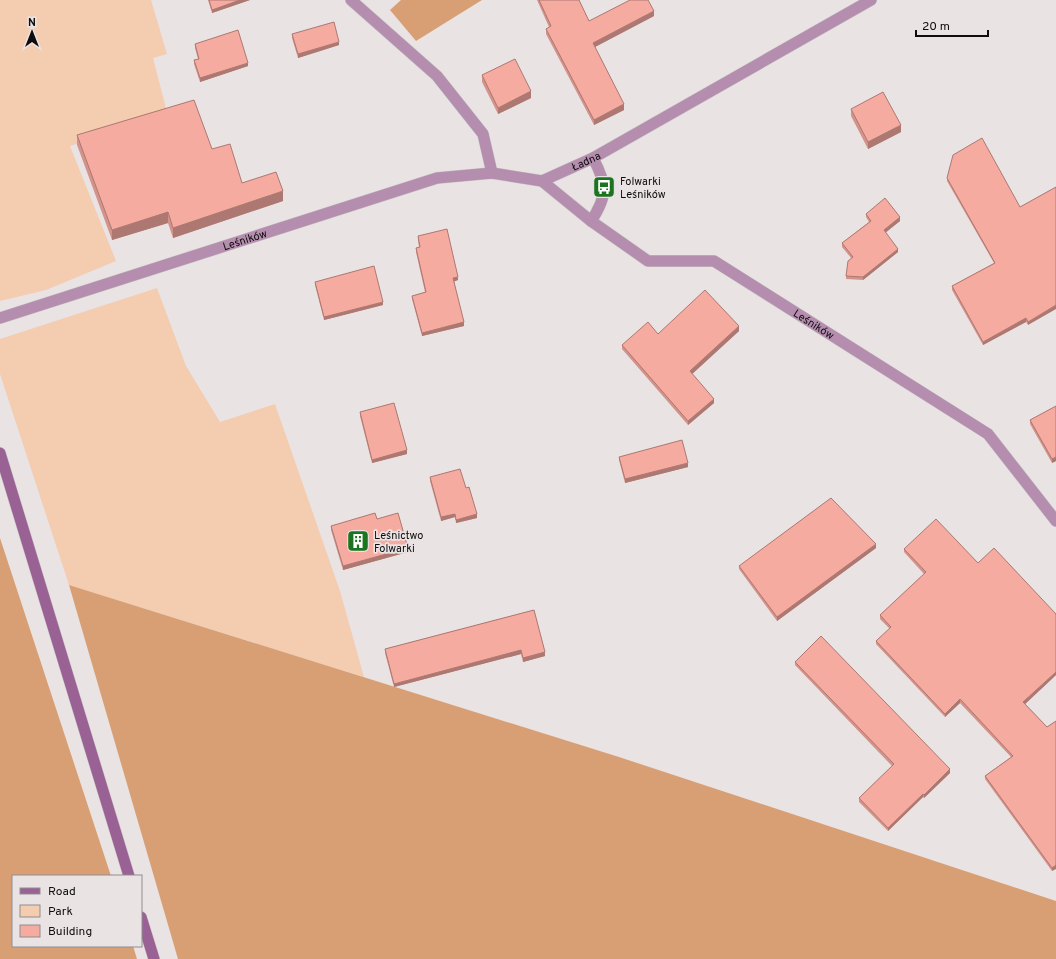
<svg xmlns="http://www.w3.org/2000/svg" width="1056" height="959" viewBox="0 0 1056 959" font-family="Overpass,sans-serif">
<rect width="100%" height="100%" fill="#e9e3e4"/>
<!-- green -->
<g fill="#f4ccb0">
<path d="M 0,0 L 151,0 L 167,54 L 153,58 L 168,116 L 70,146 L 116,261 L 46,290 L 0,301 Z"/>
<path d="M 157,288 L 186,366 L 220,422 L 275,404 L 340,591 L 364,677 L 69,585 L 0,374 L 0,339 Z"/>
</g>
<!-- forest -->
<g fill="#d99f74">
<path d="M 401,0 L 482,0 L 416,41 L 390,10 Z"/>
<path d="M 0,538 L 111,876 L 13,876 L 13,946 L 133,946 L 137,959 L 0,959 Z"/>
<path d="M 69,585 L 619,757 L 1056,901 L 1056,959 L 178,959 Z"/>
</g>
<g fill="none" stroke-linecap="round" stroke-linejoin="round">
<!-- service casing -->
<g stroke="#c6c1c1" stroke-width="12">
<path id="service" d="M 591,221 C 608,196 607,184 593,158"/>
</g>
<!-- minor casing -->
<g stroke="#c6c1c1" stroke-width="12">
<g id="minor">
<path d="M 351,0 L 437,76 L 483,134 L 492,173"/>
<path id="s1" d="M 542,181 L 591,221 L 648,261 L 714,261 L 988,434 L 1056,521"/>
<path id="s2" d="M 0,318 L 437,178 L 492,173 L 542,181 L 593,158 L 871,0"/>
</g>
</g>
<!-- secondary casing -->
<g stroke="#c6c1c1" stroke-width="12">
<g id="secondary">
<path d="M 0,453 L 129,876"/>
<path d="M 141,917 L 154,959"/>
</g>
</g>
<!-- service -->
<use href="#service" stroke="#b48daf" stroke-width="11"/>
<!-- minor -->
<use href="#minor" stroke="#b48daf" stroke-width="11"/>
<!-- secondary -->
<use href="#secondary" stroke="#9a6195" stroke-width="11"/>
</g>
<!-- wall -->
<g fill="#d4938a">
<path d="M 208,0 L 250,0 L 212,13 Z"/>
<path d="M 537,0 L 579,0 L 589,21 L 654,16 L 595,47 L 624,110 L 594,125 L 546,34 L 546,29 L 549,27 Z"/>
<path d="M 292,34 L 339,45 L 298,58 L 292,38 Z"/>
<path d="M 195,44 L 248,66 L 200,82 L 194,64 L 194,60 L 198,59 L 195,48 Z"/>
<path d="M 482,75 L 531,98 L 498,114 L 482,82 Z"/>
<path d="M 851,109 L 901,132 L 868,149 L 851,116 Z"/>
<path d="M 77,135 L 212,149 L 242,183 L 283,201 L 173,238 L 168,223 L 112,240 L 77,145 Z"/>
<path d="M 947,178 L 1020,207 L 1056,187 L 1028,325 L 1026,322 L 983,345 L 952,290 L 952,286 L 994,263 L 947,181 Z"/>
<path d="M 866,214 L 900,221 L 885,232 L 898,252 L 863,280 L 846,279 L 846,276 L 852,259 L 842,247 L 842,243 L 869,222 L 866,217 Z"/>
<path d="M 418,236 L 458,280 L 454,281 L 464,326 L 422,336 L 412,299 L 412,296 L 425,292 L 416,252 L 416,248 L 419,247 L 418,240 Z"/>
<path d="M 315,282 L 383,305 L 324,320 L 315,285 Z"/>
<path d="M 739,331 L 692,374 L 714,403 L 688,425 L 622,349 L 622,345 L 658,334 Z"/>
<path d="M 1056,406 L 1056,461 L 1052,463 L 1030,424 L 1030,420 Z"/>
<path d="M 360,412 L 407,454 L 372,463 L 360,416 Z"/>
<path d="M 619,457 L 688,467 L 625,483 L 619,460 Z"/>
<path d="M 430,477 L 466,488 L 477,518 L 456,523 L 455,517 L 441,521 L 430,481 Z"/>
<path d="M 331,526 L 408,552 L 343,570 L 331,530 Z"/>
<path d="M 876,548 L 777,621 L 739,569 L 739,566 Z"/>
<path d="M 904,549 L 978,563 L 1056,614 L 1056,675 L 1025,704 L 1047,727 L 1056,721 L 1052,871 L 985,779 L 985,776 L 1011,757 L 960,703 L 945,717 L 876,644 L 876,641 L 890,629 L 880,619 L 880,615 L 924,574 L 904,552 Z"/>
<path d="M 534,610 L 545,656 L 523,662 L 521,654 L 394,687 L 385,653 L 385,649 Z"/>
<path d="M 795,662 L 950,773 L 924,798 L 923,797 L 888,831 L 859,802 L 859,798 L 892,766 L 795,665 Z"/>
</g>
<!-- shaded-wall -->
<g fill="#ac7871">
<path d="M 240,0 L 250,0 L 212,13 L 212,10 Z"/>
<path d="M 654,11 L 654,16 L 593,48 L 593,43 Z"/>
<path d="M 339,42 L 339,45 L 298,58 L 298,54 Z"/>
<path d="M 248,63 L 248,66 L 200,82 L 200,78 Z"/>
<path d="M 531,91 L 531,98 L 498,114 L 498,108 Z"/>
<path d="M 624,104 L 624,110 L 594,125 L 594,120 Z"/>
<path d="M 901,125 L 901,132 L 868,149 L 868,142 Z"/>
<path d="M 283,191 L 283,201 L 173,238 L 173,228 Z"/>
<path d="M 168,212 L 168,223 L 112,240 L 112,230 Z"/>
<path d="M 900,217 L 900,221 L 884,234 L 884,230 Z"/>
<path d="M 898,249 L 898,252 L 863,280 L 863,277 Z"/>
<path d="M 458,277 L 458,280 L 453,282 L 453,278 Z"/>
<path d="M 383,302 L 383,305 L 324,320 L 324,317 Z"/>
<path d="M 1056,305 L 1056,309 L 1028,325 L 1028,322 Z"/>
<path d="M 1026,318 L 1026,322 L 983,345 L 983,342 Z"/>
<path d="M 464,322 L 464,326 L 422,336 L 422,333 Z"/>
<path d="M 739,326 L 739,331 L 690,376 L 690,371 Z"/>
<path d="M 714,399 L 714,403 L 688,425 L 688,421 Z"/>
<path d="M 407,450 L 407,454 L 372,463 L 372,460 Z"/>
<path d="M 1056,457 L 1056,461 L 1052,463 L 1052,459 Z"/>
<path d="M 688,463 L 688,467 L 625,483 L 625,479 Z"/>
<path d="M 455,514 L 455,517 L 441,521 L 441,517 Z"/>
<path d="M 477,514 L 477,518 L 456,523 L 456,520 Z"/>
<path d="M 876,544 L 876,548 L 777,621 L 777,617 Z"/>
<path d="M 408,548 L 408,552 L 343,570 L 343,566 Z"/>
<path d="M 521,650 L 521,654 L 394,687 L 394,684 Z"/>
<path d="M 545,652 L 545,656 L 523,662 L 523,658 Z"/>
<path d="M 1056,672 L 1056,675 L 1023,706 L 1023,702 Z"/>
<path d="M 960,699 L 960,703 L 945,717 L 945,714 Z"/>
<path d="M 950,769 L 950,773 L 924,798 L 924,795 Z"/>
<path d="M 923,794 L 923,797 L 888,831 L 888,828 Z"/>
<path d="M 1056,865 L 1056,869 L 1052,871 L 1052,868 Z"/>
</g>
<!-- building -->
<g fill="#f6aba1" stroke="#ac7871">
<path d="M 209,0 L 240,0 L 212,10 Z"/>
<path d="M 539,0 L 579,0 L 589,21 L 630,0 L 648,0 L 654,11 L 593,43 L 624,104 L 594,120 L 546,29 L 551,26 Z"/>
<path d="M 334,22 L 339,42 L 298,54 L 292,34 Z"/>
<path d="M 238,30 L 248,63 L 200,78 L 194,60 L 199,59 L 195,44 Z"/>
<path d="M 515,59 L 531,91 L 498,108 L 482,75 Z"/>
<path d="M 883,92 L 901,125 L 868,142 L 851,109 Z"/>
<path d="M 194,100 L 212,149 L 230,144 L 242,183 L 276,172 L 283,191 L 173,228 L 168,212 L 112,230 L 77,135 Z"/>
<path d="M 982,138 L 1020,207 L 1056,187 L 1056,305 L 1028,322 L 1026,318 L 983,342 L 952,286 L 995,263 L 947,178 L 953,155 Z"/>
<path d="M 885,198 L 900,217 L 884,230 L 898,249 L 863,277 L 846,276 L 848,261 L 853,257 L 842,243 L 871,221 L 866,214 Z"/>
<path d="M 447,229 L 458,277 L 453,278 L 464,322 L 422,333 L 412,296 L 426,292 L 416,248 L 420,247 L 418,236 Z"/>
<path d="M 374,266 L 383,302 L 324,317 L 315,282 Z"/>
<path d="M 705,290 L 739,326 L 690,371 L 714,399 L 688,421 L 622,345 L 648,322 L 658,334 Z"/>
<path d="M 394,403 L 407,450 L 372,460 L 360,412 Z"/>
<path d="M 1056,406 L 1056,457 L 1052,459 L 1030,420 Z"/>
<path d="M 682,440 L 688,463 L 625,479 L 619,457 Z"/>
<path d="M 460,469 L 466,488 L 469,487 L 477,514 L 456,520 L 455,514 L 441,517 L 430,477 Z"/>
<path d="M 831,498 L 876,544 L 777,617 L 739,566 Z"/>
<path d="M 375,513 L 377,519 L 398,513 L 408,548 L 343,566 L 331,526 Z"/>
<path d="M 936,519 L 978,563 L 994,548 L 1056,614 L 1056,672 L 1023,702 L 1047,727 L 1056,721 L 1056,865 L 1052,868 L 985,776 L 1013,756 L 960,699 L 945,714 L 876,641 L 891,627 L 880,615 L 926,572 L 904,549 Z"/>
<path d="M 534,610 L 545,652 L 523,658 L 521,650 L 394,684 L 385,649 Z"/>
<path d="M 821,636 L 950,769 L 924,795 L 923,794 L 888,828 L 859,798 L 894,764 L 795,662 Z"/>
</g>
<!-- icons -->
<defs>
<g id="bus-square" transform="scale(1.15)"><rect x="-9" y="-9" width="18" height="18" rx="4" fill="#1d7420" stroke="#e9e3e4"/><path d="M-5-6H5V4H4V6H2V4H-2V6H-4V4H-5ZM-3.5-4V0h7V-4ZM-3.5 1.2v1.5H-2V1.2ZM2 1.2v1.5H3.5V1.2Z" fill="#fff"/></g>
<g id="building-square" transform="scale(1.15)"><rect x="-9" y="-9" width="18" height="18" rx="4" fill="#1d7420" stroke="#e9e3e4"/><path d="M-4-6H4V6H1V3H-1V6H-4ZM-2.5-4.3h1.7v1.8h-1.7ZM.8-4.3h1.7v1.8H.8ZM-2.5-1h1.7V.8h-1.7ZM.8-1h1.7V.8H.8Z" fill="#fff"/></g>
</defs>
<g fill-rule="evenodd">
<use href="#bus-square" x="604" y="187"/>
<use href="#building-square" x="358" y="541"/>
</g>
<g text-anchor="middle" stroke-width="3.5" stroke-linejoin="round" paint-order="stroke">
<!-- street labels -->
<g font-size="11" fill="#0e0c0c" stroke="#e9e3e4">
<text dy="4" stroke="none"><textPath href="#s2" startOffset="613">Ładna</textPath></text>
<text dy="4" stroke="none"><textPath href="#s2" startOffset="257">Leśników</textPath></text>
<text dy="4" stroke="none"><textPath href="#s1" startOffset="317">Leśników</textPath></text>
</g>
<!-- poi labels -->
<g font-size="11" fill="#0e0c0c" stroke="#e9e3e4" text-anchor="start">
<text x="620" y="185">Folwarki<tspan x="620" dy="13">Leśników</tspan></text>
<text x="374" y="539">Leśnictwo<tspan x="374" dy="13">Folwarki</tspan></text>
</g>
</g>
<!-- legend -->
<rect x="12" y="875" width="130" height="72" fill="#e9e3e4" stroke="#918d8e"/>
<rect x="20" y="888" width="20" height="6" fill="#9a6195" stroke="#918d8e"/>
<text x="48" y="895" font-size="12" fill="#0e0c0c">Road</text>
<rect x="20" y="905" width="20" height="12" fill="#f4ccb0" stroke="#918d8e"/>
<text x="48" y="915" font-size="12" fill="#0e0c0c">Park</text>
<rect x="20" y="925" width="20" height="12" fill="#f6aba1" stroke="#918d8e"/>
<text x="48" y="935" font-size="12" fill="#0e0c0c">Building</text>
<!-- north arrow -->
<g transform="translate(32 32)" stroke="#e9e3e4" stroke-width="3" paint-order="stroke">
<path d="M0-3L7 15L0 10L-7 15Z" fill="#0e0c0c"/>
<text y="-6" font-size="11" font-weight="bold" text-anchor="middle" fill="#0e0c0c">N</text>
</g>
<!-- scale -->
<path d="M916 30v6h72v-6" fill="none" stroke="#0e0c0c" stroke-width="2"/>
<text x="922" y="30" font-size="12" fill="#0e0c0c" stroke="#e9e3e4" stroke-width="3" paint-order="stroke">20 m</text>
</svg>
